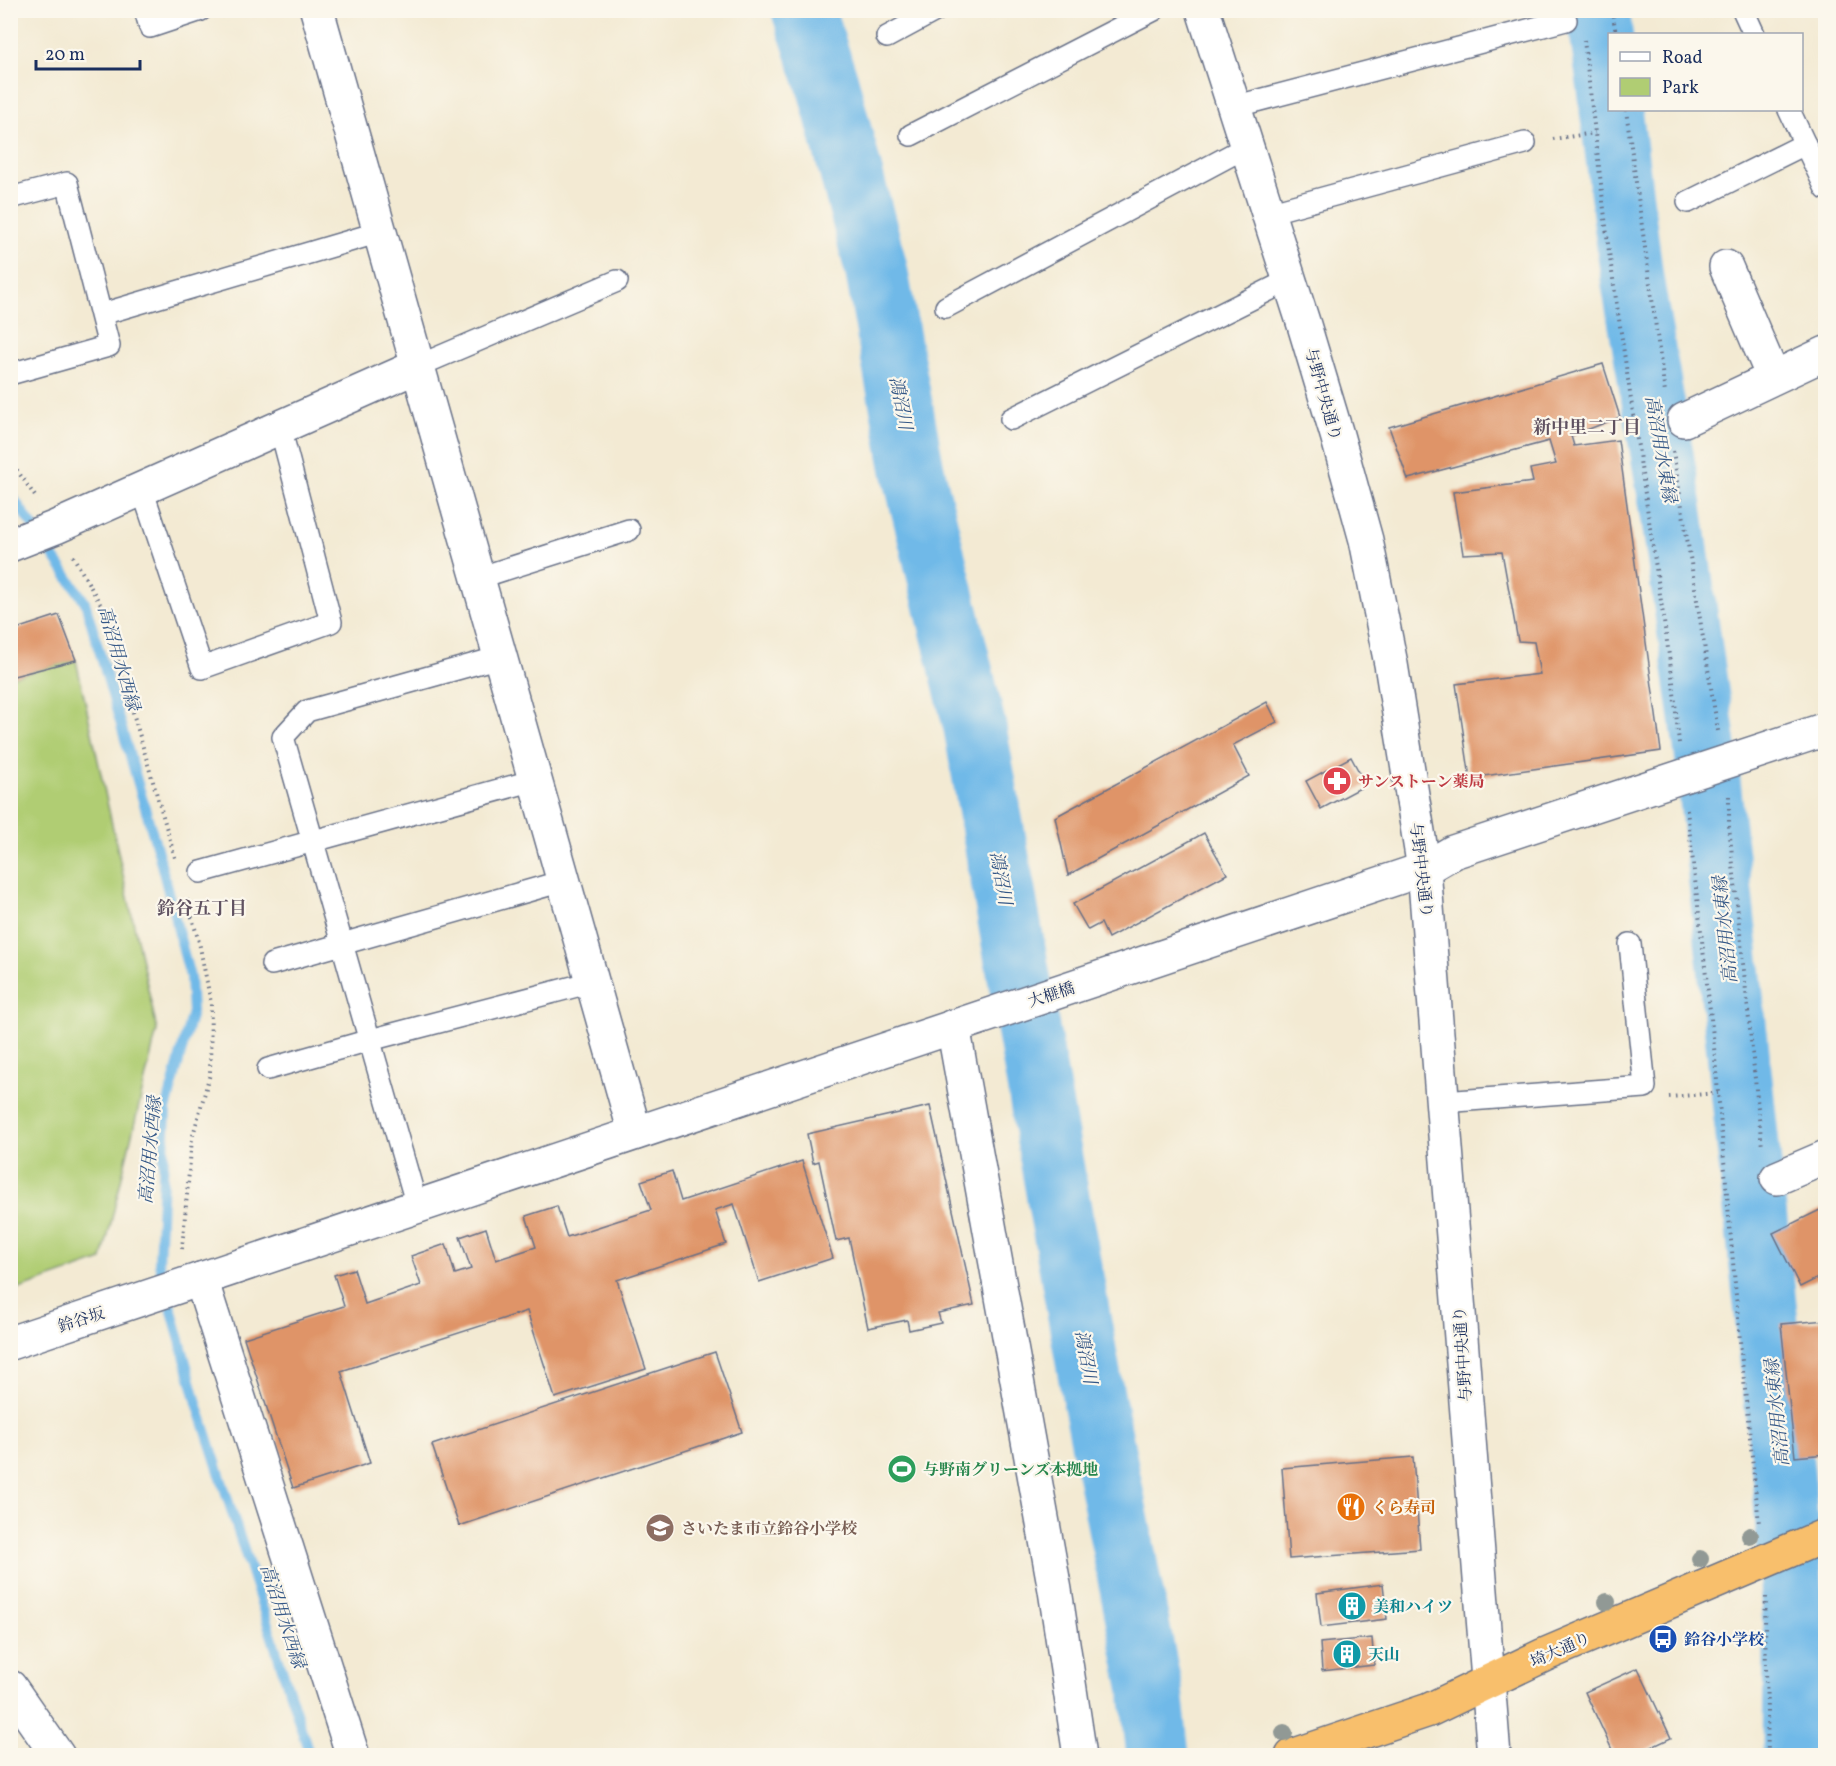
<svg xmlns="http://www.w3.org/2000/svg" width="1836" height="1766" viewBox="0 0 1836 1766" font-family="Vollkorn,'Noto Serif JP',serif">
<rect width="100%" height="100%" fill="#fbf7ec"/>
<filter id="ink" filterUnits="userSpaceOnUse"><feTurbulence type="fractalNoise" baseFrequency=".0167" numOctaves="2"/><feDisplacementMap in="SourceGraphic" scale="12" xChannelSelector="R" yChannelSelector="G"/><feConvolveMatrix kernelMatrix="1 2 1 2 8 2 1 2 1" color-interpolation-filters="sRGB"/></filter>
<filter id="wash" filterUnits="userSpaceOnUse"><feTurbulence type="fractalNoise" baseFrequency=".008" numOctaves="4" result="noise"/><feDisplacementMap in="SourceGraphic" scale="24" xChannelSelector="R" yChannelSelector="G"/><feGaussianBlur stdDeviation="1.35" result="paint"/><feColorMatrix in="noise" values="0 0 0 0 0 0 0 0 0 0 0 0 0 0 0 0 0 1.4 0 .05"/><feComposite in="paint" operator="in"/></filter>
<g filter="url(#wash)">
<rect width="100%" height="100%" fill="#f3ead3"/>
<!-- green -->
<path fill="#b0cd73" stroke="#667e68" stroke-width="1.5" d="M 76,660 L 157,1030 L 102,1260 L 11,1292 L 11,677 Z"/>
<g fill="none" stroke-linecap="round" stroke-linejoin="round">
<!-- stream -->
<path stroke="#70b9e8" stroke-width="10" d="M 10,493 L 85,602 L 158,852 L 190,977 L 192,1012 L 166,1110 L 159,1263 L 197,1403 L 310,1756"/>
<!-- river -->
<g stroke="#70b9e8" stroke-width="63">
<path d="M 803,10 L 828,85 L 876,268 L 913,470 L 975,728 L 1092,1390 L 1151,1690 L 1158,1756"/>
<path d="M 1598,10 L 1610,97"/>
<path d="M 1611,110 L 1632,278 L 1671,507 L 1706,753 L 1783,1472 L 1795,1640 L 1794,1756"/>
</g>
</g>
<g id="blocks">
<!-- building -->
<g fill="#df9467">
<path d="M 1603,364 L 1620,417 L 1571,436 L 1574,446 L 1618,440 L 1661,751 L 1470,778 L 1456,684 L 1540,674 L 1534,642 L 1518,641 L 1502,552 L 1463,554 L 1453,492 L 1533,482 L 1530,469 L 1556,464 L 1549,441 L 1408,479 L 1389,427 Z"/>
<path d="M 59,615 L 76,660 L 10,677 L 10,631 Z"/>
<path d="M 1267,702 L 1277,722 L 1233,745 L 1249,776 L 1068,875 L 1055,817 Z"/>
<path d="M 1351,757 L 1366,785 L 1321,809 L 1306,781 Z"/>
<path d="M 1204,833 L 1227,874 L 1108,938 L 1101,923 L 1088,930 L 1073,904 Z"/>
<path d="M 930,1106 L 974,1305 L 938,1313 L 941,1323 L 909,1330 L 907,1320 L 868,1328 L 849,1238 L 836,1241 L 819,1161 L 813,1163 L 807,1134 Z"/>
<path d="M 802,1161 L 833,1258 L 759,1282 L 734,1204 L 715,1210 L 726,1244 L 617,1280 L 646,1369 L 555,1398 L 527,1311 L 341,1371 L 370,1463 L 293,1488 L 244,1338 L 344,1306 L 334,1275 L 354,1269 L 365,1304 L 421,1285 L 411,1256 L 446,1244 L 455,1274 L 471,1269 L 460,1237 L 486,1228 L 496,1260 L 536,1247 L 526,1216 L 557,1206 L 567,1237 L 651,1210 L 641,1181 L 672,1171 L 681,1201 Z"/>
<path d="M 1826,1207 L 1826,1274 L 1800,1287 L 1773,1233 Z"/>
<path d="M 1826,1320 L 1826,1454 L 1795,1457 L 1781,1324 Z"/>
<path d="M 715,1352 L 742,1432 L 459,1526 L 432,1445 Z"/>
<path d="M 1413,1457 L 1420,1549 L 1289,1559 L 1282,1468 Z"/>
<path d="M 1383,1584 L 1387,1619 L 1321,1627 L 1317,1593 Z"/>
<path d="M 1372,1638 L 1374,1665 L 1322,1671 L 1320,1643 Z"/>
<path d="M 1638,1668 L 1671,1738 L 1633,1756 L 1615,1756 L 1585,1692 Z"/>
</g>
</g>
</g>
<g filter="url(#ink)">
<use href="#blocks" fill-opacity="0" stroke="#677087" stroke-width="1.5"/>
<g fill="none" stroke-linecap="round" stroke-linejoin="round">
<!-- service casing -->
<g stroke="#677087" stroke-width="24">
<g id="service">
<path d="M 145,10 L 150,27 L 201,10"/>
<path d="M 1743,10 L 1754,34"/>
<path d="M 887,37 L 937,10"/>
<path d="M 1233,107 L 1566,20"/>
<path d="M 1789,110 L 1826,189"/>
<path d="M 911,135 L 1154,10"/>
<path d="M 10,198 L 67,183 L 109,346 L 10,374"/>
<path d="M 1688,202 L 1805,144"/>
<path d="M 1268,213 L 1525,143"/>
<path d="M 946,307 L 1246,147"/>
<path d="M 102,314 L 380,232"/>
<path d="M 418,366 L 617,281"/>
<path d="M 1011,419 L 1289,280"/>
<path d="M 142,489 L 202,668 L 331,622 L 280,427"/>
<path d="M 478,578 L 629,530"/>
<path d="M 201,872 L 535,780"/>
<path d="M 272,964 L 563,881"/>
<path d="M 268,1069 L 370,1040 L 592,982"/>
<path d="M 1443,1102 L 1645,1087 L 1630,944"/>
<path d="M 417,1206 L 283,737 L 307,711 L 500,657"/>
</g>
</g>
<!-- minor casing -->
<g stroke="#677087" stroke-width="36">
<g id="minor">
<path d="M 317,10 L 635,1133"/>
<path d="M 1726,267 L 1773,377"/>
<path d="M 1684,420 L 1826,353"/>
<path d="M 10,545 L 56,527 L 418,366"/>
<path d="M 953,1026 L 1055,1590 L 1080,1756"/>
<path d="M 1777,1178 L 1826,1157"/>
<path d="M 201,1279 L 353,1756"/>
<path d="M 10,1343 L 1424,869 L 1453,852 L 1826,729"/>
<path d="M 10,1687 L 58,1756"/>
</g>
</g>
<!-- tertiary casing -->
<g stroke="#677087" stroke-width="36">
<path id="tertiary" d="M 1203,10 L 1304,325 L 1337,435 L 1366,540 L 1391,664 L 1424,869 L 1494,1756"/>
</g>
<!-- trunk casing -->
<g stroke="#677087" stroke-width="36">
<path id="trunk" d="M 1292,1756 L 1429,1710 L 1544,1655 L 1826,1535"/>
</g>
<!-- path -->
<g stroke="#677087" stroke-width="4" stroke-dasharray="1.5 4.5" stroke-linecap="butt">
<path d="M 1612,10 L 1616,34"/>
<path d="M 1584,40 L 1609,252 L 1673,682 L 1679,743"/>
<path d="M 1626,110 L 1665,393"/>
<path d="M 1553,139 L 1595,133"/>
<path d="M 1673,451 L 1718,731"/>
<path d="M 10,460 L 37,499"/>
<path d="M 73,556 L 103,609 L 176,861"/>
<path d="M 1729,796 L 1729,826 L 1762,1147"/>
<path d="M 1687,810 L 1713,1036 L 1741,1352 L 1759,1523"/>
<path d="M 1669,1097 L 1718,1093"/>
<path d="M 182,1249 L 192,1139 L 210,1074 L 211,1003 L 199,942 L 186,897"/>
<path d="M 1766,1597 L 1765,1625 L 1768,1756"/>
</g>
<!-- service -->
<use href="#service" stroke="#fff" stroke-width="21"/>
<!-- minor -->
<use href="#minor" stroke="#fff" stroke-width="33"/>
<!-- tertiary -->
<use href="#tertiary" stroke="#fff" stroke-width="33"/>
<!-- trunk -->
<use href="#trunk" stroke="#f8bf6c" stroke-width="33"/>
</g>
<!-- trees -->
<g fill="#919995">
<circle cx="1750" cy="1536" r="9"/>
<circle cx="1700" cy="1559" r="9"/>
<circle cx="1607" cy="1602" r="9"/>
<circle cx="1284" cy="1733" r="9"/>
</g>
</g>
<!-- icons -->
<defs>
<g id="pharmacy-disc" transform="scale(1.5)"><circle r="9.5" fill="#e0444e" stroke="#fbf7ec"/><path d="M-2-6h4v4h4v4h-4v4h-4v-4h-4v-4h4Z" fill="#fff"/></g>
<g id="stadium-disc" transform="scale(1.5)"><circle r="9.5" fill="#2e9e5b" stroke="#fbf7ec"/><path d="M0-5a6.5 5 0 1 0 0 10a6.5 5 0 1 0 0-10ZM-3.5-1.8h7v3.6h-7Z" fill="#fff"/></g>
<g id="restaurant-disc" transform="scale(1.5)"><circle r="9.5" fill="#e8710a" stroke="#fbf7ec"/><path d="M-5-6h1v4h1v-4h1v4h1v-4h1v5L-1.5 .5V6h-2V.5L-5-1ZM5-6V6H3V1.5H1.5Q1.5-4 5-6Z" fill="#fff"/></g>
<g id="school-disc" transform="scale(1.5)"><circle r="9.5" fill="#8d6e63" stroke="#fbf7ec"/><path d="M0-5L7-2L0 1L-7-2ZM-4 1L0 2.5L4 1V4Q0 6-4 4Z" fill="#fff"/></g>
<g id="building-disc" transform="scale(1.5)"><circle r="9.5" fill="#0f9aa8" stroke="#fbf7ec"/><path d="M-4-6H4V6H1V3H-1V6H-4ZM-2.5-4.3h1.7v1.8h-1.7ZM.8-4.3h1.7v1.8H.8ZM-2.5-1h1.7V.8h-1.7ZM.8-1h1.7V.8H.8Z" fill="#fff"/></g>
<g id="bus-disc" transform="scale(1.5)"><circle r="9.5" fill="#1a4fb4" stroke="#fbf7ec"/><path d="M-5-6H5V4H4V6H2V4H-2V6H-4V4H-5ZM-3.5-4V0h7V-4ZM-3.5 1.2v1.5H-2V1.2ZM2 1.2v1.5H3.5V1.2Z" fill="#fff"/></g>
</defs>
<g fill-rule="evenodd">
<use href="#pharmacy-disc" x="1337" y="781"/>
<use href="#stadium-disc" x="902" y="1469"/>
<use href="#restaurant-disc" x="1351" y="1507"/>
<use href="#school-disc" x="660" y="1528"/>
<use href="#building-disc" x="1352" y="1606"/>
<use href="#bus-disc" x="1663" y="1639"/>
<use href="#building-disc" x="1347" y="1654"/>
</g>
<g text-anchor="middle" stroke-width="4.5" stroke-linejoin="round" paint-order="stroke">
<!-- street labels -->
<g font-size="16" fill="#1b2f5e" stroke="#fbf7ec">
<text transform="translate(1324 394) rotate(74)" y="6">与野中央通り</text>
<text transform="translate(1422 870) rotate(83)" y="6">与野中央通り</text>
<text transform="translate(1051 994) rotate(-18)" y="6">大榧橋</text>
<text transform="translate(81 1319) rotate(-18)" y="6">鈴谷坂</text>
<text transform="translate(1462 1354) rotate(-94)" y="6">与野中央通り</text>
<text transform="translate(1560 1649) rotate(-24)" y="6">埼大通り</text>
</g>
<!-- health labels -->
<g font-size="16" font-weight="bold" fill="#be3a42" stroke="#fbf7ec" text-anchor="start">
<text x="1358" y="787">サンストーン薬局</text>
</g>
<!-- leisure labels -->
<g font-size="16" font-weight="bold" fill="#27864d" stroke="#fbf7ec" text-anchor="start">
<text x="923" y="1475">与野南グリーンズ本拠地</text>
</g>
<!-- food labels -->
<g font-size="16" font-weight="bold" fill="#c56008" stroke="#fbf7ec" text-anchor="start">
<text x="1372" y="1513">くら寿司</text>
</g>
<!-- education labels -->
<g font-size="16" font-weight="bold" fill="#785e54" stroke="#fbf7ec" text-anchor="start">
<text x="681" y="1534">さいたま市立鈴谷小学校</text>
</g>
<!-- culture labels -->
<g font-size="16" font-weight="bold" fill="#0d838f" stroke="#fbf7ec" text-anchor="start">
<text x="1373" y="1612">美和ハイツ</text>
<text x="1368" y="1660">天山</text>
</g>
<!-- transit labels -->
<g font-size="16" font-weight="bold" fill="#164399" stroke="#fbf7ec" text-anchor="start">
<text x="1684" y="1645">鈴谷小学校</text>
</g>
<!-- water labels -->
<g font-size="18" font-style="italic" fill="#355887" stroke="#fbf7ec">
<text transform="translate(901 403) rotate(79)" y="6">鴻沼川</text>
<text transform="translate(1661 449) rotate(80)" y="6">高沼用水東縁</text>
<text transform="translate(119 658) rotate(74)" y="6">高沼用水西縁</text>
<text transform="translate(1001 878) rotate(80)" y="6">鴻沼川</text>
<text transform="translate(1725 930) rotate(-96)" y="6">高沼用水東縁</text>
<text transform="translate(150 1150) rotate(-85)" y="6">高沼用水西縁</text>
<text transform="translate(1086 1357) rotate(80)" y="6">鴻沼川</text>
<text transform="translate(1777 1413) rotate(-96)" y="6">高沼用水東縁</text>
<text transform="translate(283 1616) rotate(72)" y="6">高沼用水西縁</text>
</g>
<!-- neighbourhood labels -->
<g font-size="18" font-weight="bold" fill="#605261" stroke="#fbf7ec">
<text x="1587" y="433">新中里二丁目</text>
<text x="202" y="914">鈴谷五丁目</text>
</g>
</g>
<!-- margin -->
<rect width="1836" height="1766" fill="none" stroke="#fbf7ec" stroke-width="36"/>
<!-- legend -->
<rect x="1608" y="33" width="195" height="78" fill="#fbf7ec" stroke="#a1a7b3" stroke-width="1.5"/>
<rect x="1620" y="52" width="30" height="9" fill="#ffffff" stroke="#a1a7b3" stroke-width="1.5"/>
<text x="1662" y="63" font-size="18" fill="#1b2f5e">Road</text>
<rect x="1620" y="78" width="30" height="18" fill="#b0cd73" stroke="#a1a7b3" stroke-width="1.5"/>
<text x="1662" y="93" font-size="18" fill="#1b2f5e">Park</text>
<!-- scale -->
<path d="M36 60v9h104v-9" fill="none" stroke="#1b2f5e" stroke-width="3"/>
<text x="45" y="60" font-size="18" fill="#1b2f5e" stroke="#fbf7ec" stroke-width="4.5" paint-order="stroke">20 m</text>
</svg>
